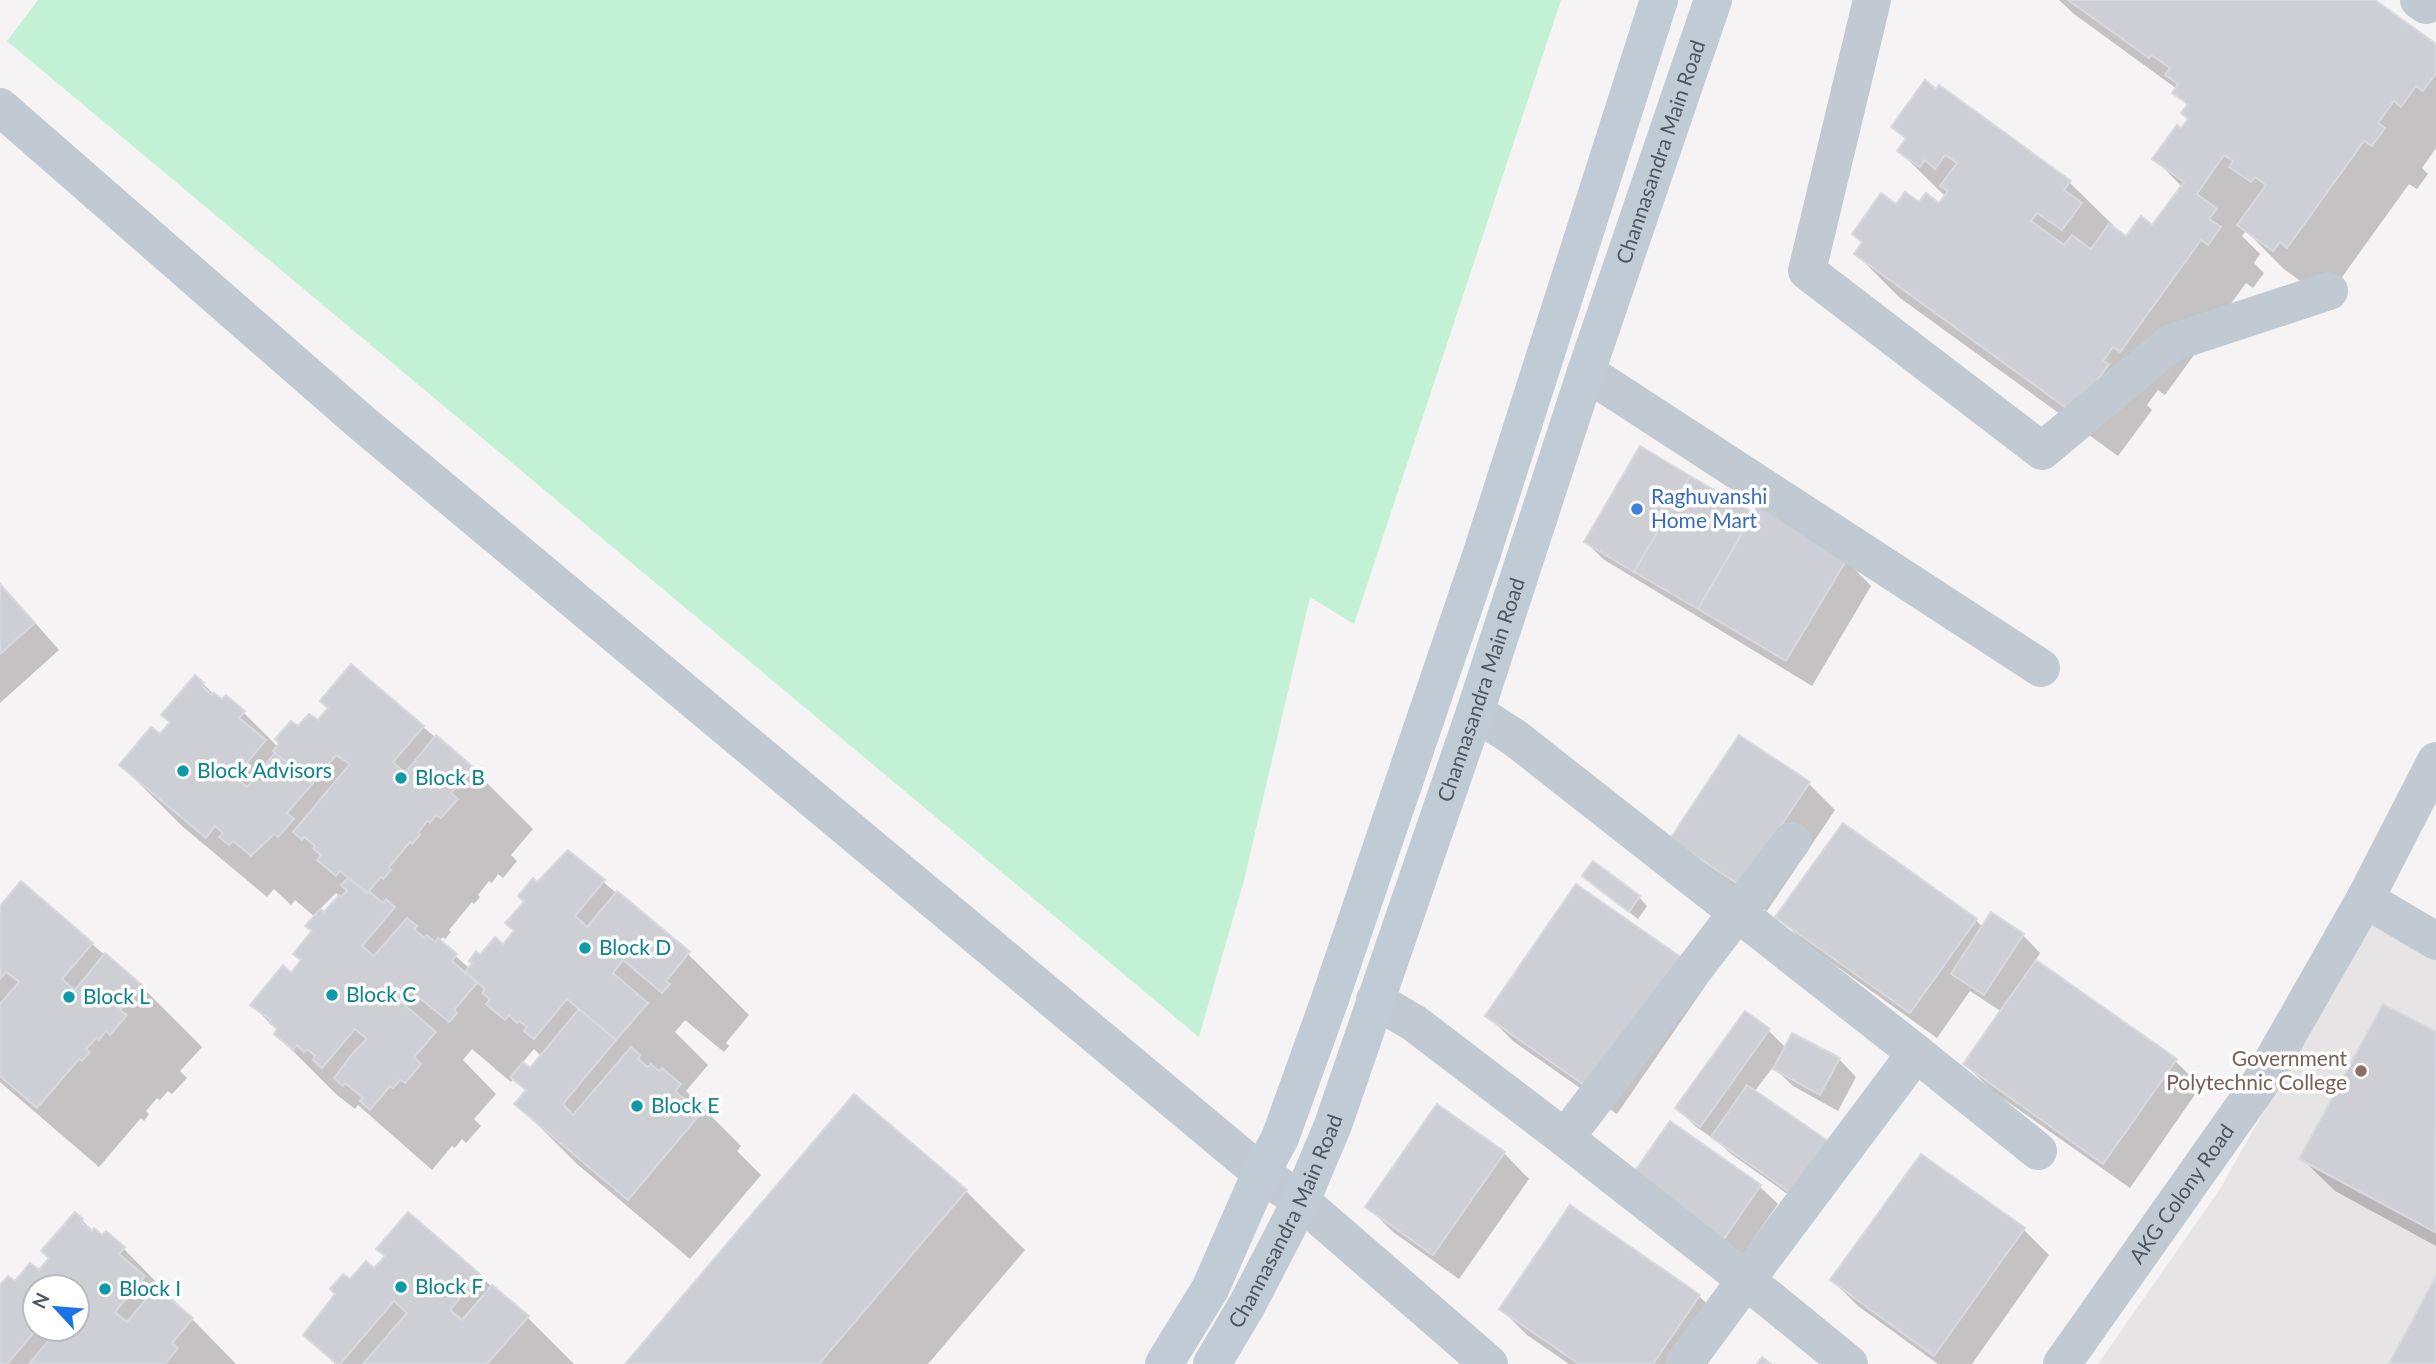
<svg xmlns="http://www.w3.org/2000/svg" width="2436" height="1364" viewBox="0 0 2436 1364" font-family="Lato,sans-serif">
<rect width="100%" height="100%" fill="#f5f3f3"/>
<!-- education -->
<path fill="#e6e4e5" d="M 2373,918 L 2436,954 L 2436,1364 L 2098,1364 L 2220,1189 Z"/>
<!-- green -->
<path fill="#c3f1d5" d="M 38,0 L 1561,0 L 1354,624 L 1310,597 L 1244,880 L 1199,1037 L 7,41 Z"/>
<!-- shadow -->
<g fill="#0003" fill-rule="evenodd">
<path d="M 2059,0 L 2372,0 L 2436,46 L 2436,148 L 2422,168 L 2428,174 L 2417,189 L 2409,184 L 2332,291 L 2318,294 L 2284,269 L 2246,231 L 2242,236 L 2260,254 L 2254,263 L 2264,273 L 2253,288 L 2246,283 L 2165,395 L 2158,390 L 2147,405 L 2152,410 L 2118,456 L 1900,298 L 1856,254 L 1896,207 L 1919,204 L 1940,206 L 1946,197 L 1899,151 L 1906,140 L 1893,127 L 2069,182 L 2114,226 L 2113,228 L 2127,238 L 2153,227 L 2182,187 L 2155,159 L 2190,120 L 2188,106 L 2175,93 L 2177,89 L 2074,14 Z"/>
<path d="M 1753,515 L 1846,560 L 1871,586 L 1812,686 L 1603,559 L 1586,542 Z"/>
<path d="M 0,583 L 59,650 L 0,703 Z"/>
<path d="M 203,684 L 216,696 L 243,712 L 278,747 L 298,729 L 318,723 L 423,727 L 472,768 L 533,829 L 511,855 L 517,861 L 503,878 L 498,874 L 492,883 L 489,881 L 478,895 L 480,897 L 474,904 L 472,902 L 449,930 L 451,932 L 445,939 L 443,937 L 439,941 L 470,969 L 480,957 L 503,946 L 516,932 L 538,885 L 568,852 L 688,954 L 749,1015 L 726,1043 L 729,1046 L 724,1052 L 685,1020 L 675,1032 L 708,1065 L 686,1091 L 741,1146 L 737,1151 L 761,1175 L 690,1259 L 577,1164 L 517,1104 L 527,1091 L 514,1078 L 511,1082 L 472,1049 L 463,1060 L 496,1094 L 474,1119 L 481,1126 L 466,1143 L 462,1139 L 455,1148 L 452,1146 L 432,1170 L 358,1105 L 355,1109 L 337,1095 L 276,1034 L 278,1031 L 252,1005 L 292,975 L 303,961 L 314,932 L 315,917 L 295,900 L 291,905 L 274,889 L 267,897 L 182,826 L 121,765 L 160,737 ZM 336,893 L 340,897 L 324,915 L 319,910 ZM 534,1049 L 542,1057 L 530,1070 L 522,1063 Z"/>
<path d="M 1739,737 L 1809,784 L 1835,810 L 1767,911 L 1698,864 Z"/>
<path d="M 1584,876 L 1639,897 L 1647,906 L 1638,919 Z"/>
<path d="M 0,909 L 92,944 L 141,986 L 202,1047 L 180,1071 L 187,1078 L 172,1094 L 168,1091 L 160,1100 L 157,1098 L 146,1111 L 149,1114 L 144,1121 L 141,1118 L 99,1167 L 0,1082 Z"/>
<path d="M 1778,916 L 1976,920 L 1983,928 L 2023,935 L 2040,953 L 2035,961 L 2175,1061 L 2201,1086 L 2130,1188 L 1991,1090 L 1965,1064 L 2002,1012 L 1970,991 L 1937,1038 L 1803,942 Z"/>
<path d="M 1681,959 L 1706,985 L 1617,1114 L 1513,1041 L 1487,1015 Z"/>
<path d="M 2384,1006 L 2436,1034 L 2436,1246 L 2335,1191 L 2301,1158 Z"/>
<path d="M 1769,1031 L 1786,1048 L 1839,1059 L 1856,1077 L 1838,1111 L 1793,1086 L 1773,1067 L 1754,1092 L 1816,1214 L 1731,1154 L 1718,1142 L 1695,1126 L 1677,1108 Z"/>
<path d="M 1671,1123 L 1760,1187 L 1778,1204 L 1742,1255 L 1653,1191 Z"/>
<path d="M 1504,1153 L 1529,1179 L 1459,1279 L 1393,1232 L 1367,1206 Z"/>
<path d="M 966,1191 L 1025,1250 L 928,1364 L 627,1364 Z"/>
<path d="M 408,1214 L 527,1317 L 574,1364 L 335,1364 L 305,1335 L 350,1282 L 374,1271 L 387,1257 Z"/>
<path d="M 82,1220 L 94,1232 L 123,1248 L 236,1364 L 0,1364 L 0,1288 L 15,1284 L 39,1273 ZM 35,1287 L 77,1287 L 77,1329 L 35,1329 Z"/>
<path d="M 2024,1230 L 2049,1255 L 1972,1364 L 1938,1364 L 1858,1306 L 1832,1280 Z"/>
<path d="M 1699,1296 L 1725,1322 L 1696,1364 L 1569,1364 L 1527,1335 L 1501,1309 Z"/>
</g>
<!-- building -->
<g fill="#cdcfd5" stroke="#d7d9de" stroke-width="2">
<path d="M 2068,0 L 2375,0 L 2436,44 L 2436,73 L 2423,91 L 2416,86 L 2401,107 L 2394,101 L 2378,123 L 2385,128 L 2372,146 L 2364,141 L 2287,248 L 2280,242 L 2273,251 L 2237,225 L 2266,185 L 2255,177 L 2251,182 L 2229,167 L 2233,161 L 2224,155 L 2197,194 L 2217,209 L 2209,219 L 2221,227 L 2208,245 L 2201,240 L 2120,352 L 2113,347 L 2103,361 L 2109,364 L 2073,413 L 1854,254 L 1862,242 L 1852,234 L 1881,193 L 1896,204 L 1905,192 L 1919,202 L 1926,193 L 1939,203 L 1948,191 L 1940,186 L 1957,163 L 1945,155 L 1935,169 L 1925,160 L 1920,167 L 1897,151 L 1906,138 L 1891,127 L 1925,80 L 1936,89 L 1939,85 L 2071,181 L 2064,190 L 2082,203 L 2062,230 L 2037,213 L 2031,221 L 2064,245 L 2072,235 L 2091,249 L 2109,224 L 2126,236 L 2141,216 L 2152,225 L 2184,182 L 2152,159 L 2177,125 L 2181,128 L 2188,119 L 2181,113 L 2188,104 L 2172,93 L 2178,84 L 2165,75 L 2170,68 L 2151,55 L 2149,58 Z"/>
<path d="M 1640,446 L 1690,476 L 1634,572 L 1584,542 Z"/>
<path d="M 1690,476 L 1754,513 L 1698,609 L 1634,572 Z"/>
<path d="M 1758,506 L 1847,559 L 1786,661 L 1698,609 Z"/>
<path d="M 0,584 L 35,623 L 0,654 Z"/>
<path d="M 351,664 L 424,726 L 393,762 L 405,773 L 436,735 L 473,767 L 451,793 L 458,799 L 441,818 L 436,815 L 430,823 L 427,821 L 418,833 L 420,835 L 412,844 L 410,842 L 389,867 L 391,870 L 383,879 L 381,877 L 367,893 L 340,871 L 336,876 L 317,860 L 321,855 L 313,848 L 315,846 L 304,837 L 302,840 L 293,832 L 350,764 L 336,755 L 312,784 L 273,751 L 279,743 L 275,739 L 291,721 L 298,726 L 309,714 L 318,720 L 328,708 L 320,701 Z"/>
<path d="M 195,675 L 204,683 L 202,686 L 212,695 L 214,693 L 222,699 L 226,695 L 245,711 L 239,718 L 266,740 L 235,777 L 247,787 L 275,753 L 312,784 L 287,813 L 294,819 L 278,837 L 274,834 L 251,856 L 233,841 L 229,845 L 219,837 L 223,833 L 215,826 L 206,838 L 119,765 L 151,727 L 160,734 L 170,722 L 161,715 Z"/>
<path d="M 1739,735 L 1810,782 L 1741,886 L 1670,839 Z"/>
<path d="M 1843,823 L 1977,919 L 1910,1013 L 1775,917 Z"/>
<path d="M 568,850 L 605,880 L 575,916 L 587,927 L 617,891 L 690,952 L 666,981 L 670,984 L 662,993 L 623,960 L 613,973 L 648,1003 L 616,1040 L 567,999 L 534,1039 L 524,1031 L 527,1027 L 519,1021 L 517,1023 L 509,1015 L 505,1020 L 486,1004 L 490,999 L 482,993 L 485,989 L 465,972 L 472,963 L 469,961 L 476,951 L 480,955 L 495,937 L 503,944 L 514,931 L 505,923 L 524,902 L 518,896 L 533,878 L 537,882 Z"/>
<path d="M 1593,861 L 1640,896 L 1629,912 L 1582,876 Z"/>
<path d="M 348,878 L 367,893 L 369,891 L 383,903 L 386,899 L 395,907 L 362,946 L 374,956 L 407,918 L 417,926 L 414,929 L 424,938 L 427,935 L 435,942 L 438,938 L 457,954 L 452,961 L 477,983 L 454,1010 L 457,1013 L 449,1022 L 410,990 L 400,1001 L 436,1032 L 414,1057 L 421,1064 L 405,1083 L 400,1080 L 393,1088 L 390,1086 L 370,1110 L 360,1101 L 363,1098 L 345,1083 L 343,1086 L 334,1078 L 353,1053 L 367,1039 L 355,1029 L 322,1068 L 313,1060 L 315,1056 L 307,1049 L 304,1052 L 297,1045 L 293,1050 L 274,1034 L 277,1029 L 269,1022 L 271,1020 L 250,1005 L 283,965 L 291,973 L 301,960 L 293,954 L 312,931 L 305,926 L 320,909 L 324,912 L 339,895 L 341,897 L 347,891 L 341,885 Z"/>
<path d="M 21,881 L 93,943 L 62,979 L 75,990 L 105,953 L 142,985 L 120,1010 L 127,1015 L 110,1035 L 106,1031 L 99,1040 L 96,1038 L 86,1049 L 90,1052 L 82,1061 L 79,1059 L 37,1108 L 0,1076 L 0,1004 L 19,982 L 6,972 L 0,979 L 0,906 Z"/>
<path d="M 1576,884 L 1682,958 L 1590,1089 L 1485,1016 Z"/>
<path d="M 1991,912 L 2024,934 L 1984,995 L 1951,974 Z"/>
<path d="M 2036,960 L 2177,1059 L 2103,1164 L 1963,1064 Z"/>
<path d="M 2383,1004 L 2436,1032 L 2435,1232 L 2299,1159 Z"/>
<path d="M 579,1009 L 616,1040 L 563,1104 L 573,1115 L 631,1047 L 640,1055 L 638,1059 L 648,1067 L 651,1064 L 659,1071 L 662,1068 L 681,1084 L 675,1091 L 701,1113 L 628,1200 L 514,1104 L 526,1090 L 510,1077 L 523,1062 L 530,1068 Z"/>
<path d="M 1745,1011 L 1770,1029 L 1700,1127 L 1675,1108 Z"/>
<path d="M 1792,1033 L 1840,1058 L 1820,1095 L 1773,1069 Z"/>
<path d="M 1747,1085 L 1835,1146 L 1798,1198 L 1711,1137 Z"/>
<path d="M 854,1094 L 967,1190 L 819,1364 L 625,1364 Z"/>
<path d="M 1437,1104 L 1505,1152 L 1433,1255 L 1365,1207 Z"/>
<path d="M 1670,1121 L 1761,1185 L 1724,1239 L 1633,1174 Z"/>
<path d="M 1921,1154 L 2025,1228 L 1934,1356 L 1830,1280 Z"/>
<path d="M 1570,1205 L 1700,1295 L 1653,1364 L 1579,1364 L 1499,1309 Z"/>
<path d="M 75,1212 L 83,1219 L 81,1222 L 92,1231 L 94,1228 L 102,1235 L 106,1231 L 125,1247 L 119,1254 L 145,1276 L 115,1312 L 127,1322 L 159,1284 L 168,1292 L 166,1295 L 193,1318 L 172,1343 L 178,1348 L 165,1364 L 29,1364 L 58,1329 L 77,1329 L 77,1287 L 35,1287 L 35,1329 L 37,1329 L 7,1364 L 0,1364 L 0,1285 L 8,1276 L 15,1281 L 30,1263 L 39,1270 L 49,1258 L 41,1251 Z"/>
<path d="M 408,1212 L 480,1274 L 450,1310 L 462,1320 L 492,1285 L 529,1316 L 487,1364 L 363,1364 L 407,1313 L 394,1301 L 340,1364 L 337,1364 L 303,1335 L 335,1294 L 330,1289 L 343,1274 L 350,1279 L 366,1261 L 374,1268 L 385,1256 L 376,1249 Z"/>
<path d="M 2436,1276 L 2436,1364 L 2389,1364 Z"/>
<path d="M 1762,1357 L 1771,1364 L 1757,1364 Z"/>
</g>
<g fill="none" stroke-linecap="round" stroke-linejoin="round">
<!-- minor -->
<g stroke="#c1cad2" stroke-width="38">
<path d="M 1872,0 L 1807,271 L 2042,451 L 2171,343 L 2329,291"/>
<path d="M 2419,0 L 2426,5"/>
<path d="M 0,107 L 362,423 L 1261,1173"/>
<path d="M 1586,372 L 2041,668"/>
<path d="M 1475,712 L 1515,738 L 1916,1053 L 1746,1280 L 1565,1138 L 1792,841"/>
<path d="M 2365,899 L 2436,941"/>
<path d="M 1375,1000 L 1414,1023 L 1565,1138"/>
<path d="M 1916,1053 L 2038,1151"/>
<path d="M 1684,1364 L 1746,1280 L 1849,1364"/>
<path id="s1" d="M 2062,1364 L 2259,1085 L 2365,899 L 2436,761"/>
</g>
<!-- tertiary -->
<path stroke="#c1cad2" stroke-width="38" d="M 1261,1173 L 1301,1201 L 1489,1364"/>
<!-- secondary -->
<g stroke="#c1cbd6" stroke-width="38">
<path d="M 1164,1364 L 1210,1289 L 1261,1173 L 1280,1138 L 1329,1002 L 1482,553 L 1659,0"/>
<path id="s2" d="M 1212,1364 L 1247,1305 L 1301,1201 L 1333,1125 L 1475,712 L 1586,372 L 1713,0"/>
</g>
</g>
<!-- markers -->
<circle fill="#3f7fe0" stroke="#fff" stroke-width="2.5" cx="1637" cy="509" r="7"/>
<g fill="#0f9aa8" stroke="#fff" stroke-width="2.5">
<circle cx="183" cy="771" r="7"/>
<circle cx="401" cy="778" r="7"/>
<circle cx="585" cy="948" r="7"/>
<circle cx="332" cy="995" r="7"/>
<circle cx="69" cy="997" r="7"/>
<circle cx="637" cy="1106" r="7"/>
<circle cx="401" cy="1287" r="7"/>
<circle cx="105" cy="1289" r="7"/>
</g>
<circle fill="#8d6e63" stroke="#fff" stroke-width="2.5" cx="2361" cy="1071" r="7"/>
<g text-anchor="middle" stroke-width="7" stroke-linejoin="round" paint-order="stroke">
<!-- street labels -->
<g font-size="21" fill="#4a5661" stroke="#fff">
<text dy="7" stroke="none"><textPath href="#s2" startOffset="1295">Channasandra Main Road</textPath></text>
<text dy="7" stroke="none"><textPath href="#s2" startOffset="728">Channasandra Main Road</textPath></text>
<text dy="7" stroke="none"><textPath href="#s1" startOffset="208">AKG Colony Road</textPath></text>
<text dy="7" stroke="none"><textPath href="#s2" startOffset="161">Channasandra Main Road</textPath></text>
</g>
<!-- shop labels -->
<g font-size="21" fill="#366cbe" stroke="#fff" text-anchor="start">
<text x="1651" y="504">Raghuvanshi<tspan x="1651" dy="24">Home Mart</tspan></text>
</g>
<!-- culture labels -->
<g font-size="21" fill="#0d838f" stroke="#fff" text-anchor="start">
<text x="197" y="778">Block Advisors</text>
<text x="415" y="785">Block B</text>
<text x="599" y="955">Block D</text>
<text x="346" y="1002">Block C</text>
<text x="83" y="1004">Block L</text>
<text x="651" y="1113">Block E</text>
<text x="415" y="1294">Block F</text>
<text x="119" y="1296">Block I</text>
</g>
<!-- education labels -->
<g font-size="21" fill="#785e54" stroke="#fff" text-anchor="end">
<text x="2347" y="1066">Government<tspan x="2347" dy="24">Polytechnic College</tspan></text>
</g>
</g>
<!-- north arrow -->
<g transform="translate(56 1308) rotate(296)"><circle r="33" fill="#ffffff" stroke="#b7bbc0" stroke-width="2"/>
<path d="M0-5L12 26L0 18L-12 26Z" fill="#1a73e8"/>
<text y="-10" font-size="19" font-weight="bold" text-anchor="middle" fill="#4a5661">N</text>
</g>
</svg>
